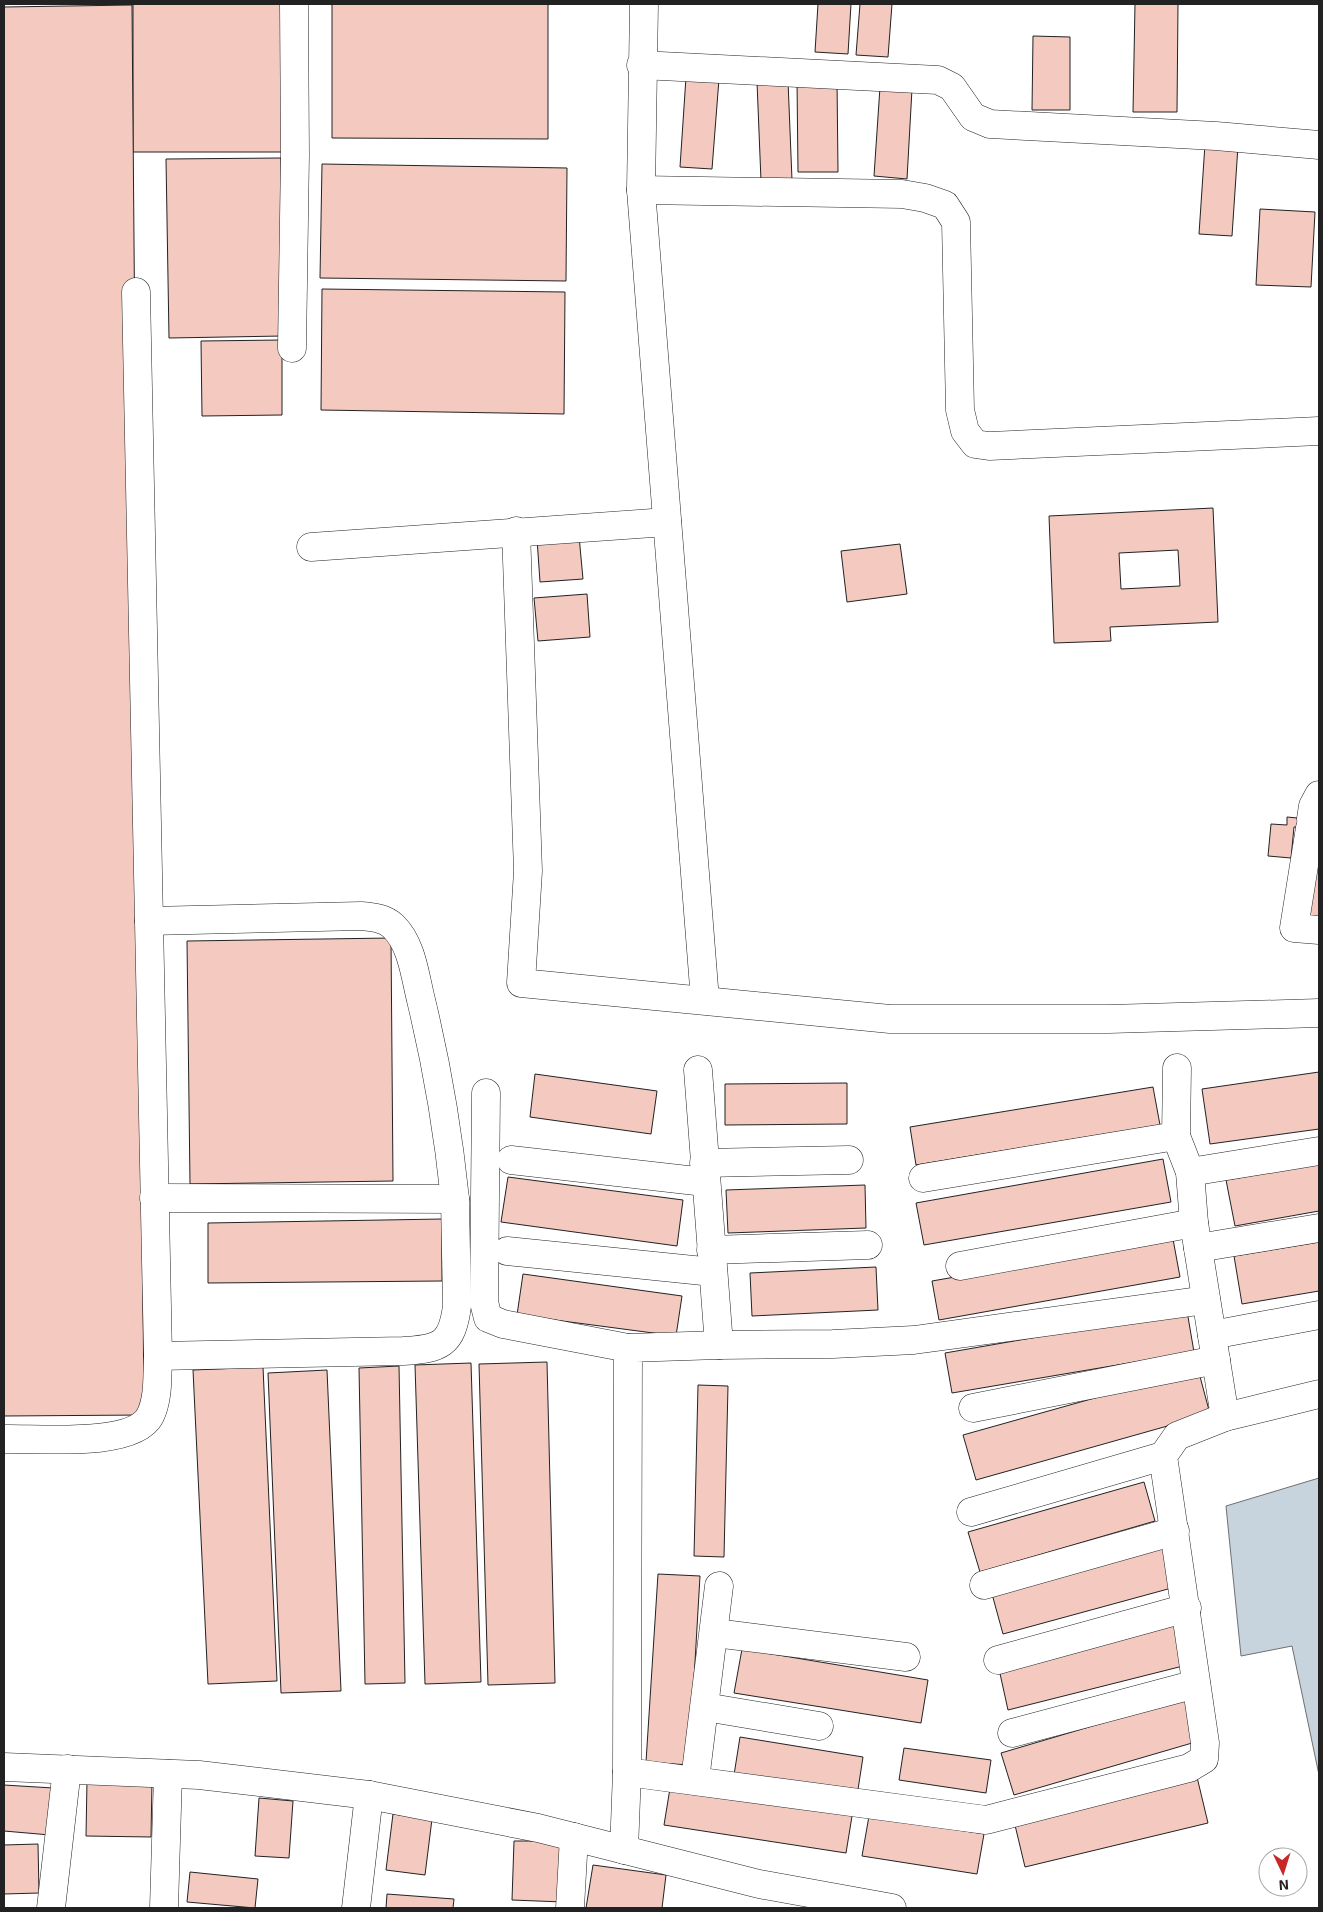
<svg xmlns="http://www.w3.org/2000/svg" width="1323" height="1912" viewBox="0 0 1323 1912" font-family="'Exo 2',sans-serif">
<rect width="100%" height="100%" fill="#fff"/>
<!-- water -->
<path fill="#c7d3dd" stroke="#6f6f6f" d="M 1319,1478 L 1319,1775 L 1292,1646 L 1241,1656 L 1226,1506 Z"/>
<!-- building -->
<g fill="#f3c9c0" stroke="#222" fill-rule="evenodd">
<rect x="133" y="4" width="158" height="148"/>
<path d="M 332,4 L 548,4 L 548,139 L 332,138 Z"/>
<path d="M 818,4 L 851,4 L 848,54 L 815,52 Z"/>
<path d="M 860,4 L 892,4 L 888,57 L 856,55 Z"/>
<path d="M 1135,4 L 1178,4 L 1177,112 L 1133,112 Z"/>
<path d="M 132,5 L 144,1415 L 4,1416 L 4,7 Z"/>
<path d="M 1033,36 L 1070,37 L 1070,110 L 1032,110 Z"/>
<path d="M 686,77 L 719,79 L 712,169 L 680,167 Z"/>
<path d="M 788,81 L 792,180 L 761,181 L 757,82 Z"/>
<path d="M 797,81 L 837,81 L 838,172 L 798,172 Z"/>
<path d="M 880,87 L 912,89 L 907,179 L 874,176 Z"/>
<path d="M 1205,144 L 1238,146 L 1232,236 L 1199,234 Z"/>
<path d="M 281,158 L 283,336 L 169,338 L 166,159 Z"/>
<path d="M 322,164 L 567,168 L 566,281 L 320,278 Z"/>
<path d="M 1260,209 L 1315,212 L 1311,287 L 1256,285 Z"/>
<path d="M 322,289 L 565,292 L 564,414 L 321,410 Z"/>
<path d="M 282,340 L 282,415 L 202,416 L 201,341 Z"/>
<path d="M 1213,508 L 1218,622 L 1110,627 L 1111,641 L 1054,643 L 1049,516 ZM 1178,550 L 1180,586 L 1121,589 L 1119,553 Z"/>
<path d="M 579,536 L 583,579 L 540,582 L 537,539 Z"/>
<path d="M 900,544 L 907,594 L 847,602 L 841,551 Z"/>
<path d="M 587,594 L 590,637 L 538,641 L 534,598 Z"/>
<path d="M 1319,816 L 1319,920 L 1309,919 L 1310,828 L 1294,827 L 1291,858 L 1268,856 L 1271,824 L 1287,825 L 1287,817 L 1318,820 Z"/>
<path d="M 391,938 L 393,1181 L 190,1184 L 187,941 Z"/>
<path d="M 1319,1072 L 1319,1129 L 1210,1144 L 1202,1089 Z"/>
<path d="M 535,1074 L 657,1091 L 651,1134 L 530,1117 Z"/>
<path d="M 847,1083 L 847,1124 L 725,1125 L 725,1084 Z"/>
<path d="M 1153,1087 L 1160,1125 L 916,1165 L 910,1127 Z"/>
<path d="M 1163,1159 L 1171,1202 L 924,1245 L 916,1203 Z"/>
<path d="M 1319,1164 L 1319,1211 L 1235,1226 L 1226,1180 Z"/>
<path d="M 508,1177 L 683,1200 L 677,1246 L 501,1222 Z"/>
<path d="M 865,1185 L 866,1228 L 728,1233 L 726,1190 Z"/>
<path d="M 442,1219 L 442,1281 L 208,1283 L 208,1223 Z"/>
<path d="M 1173,1239 L 1180,1277 L 939,1320 L 932,1281 Z"/>
<path d="M 1319,1242 L 1319,1291 L 1242,1304 L 1234,1256 Z"/>
<path d="M 876,1267 L 878,1310 L 752,1316 L 750,1273 Z"/>
<path d="M 523,1274 L 682,1296 L 676,1336 L 517,1315 Z"/>
<path d="M 1187,1311 L 1194,1352 L 952,1393 L 945,1353 Z"/>
<path d="M 547,1362 L 555,1683 L 488,1685 L 479,1364 Z"/>
<path d="M 471,1363 L 481,1682 L 425,1684 L 415,1365 Z"/>
<path d="M 399,1366 L 405,1683 L 365,1684 L 359,1368 Z"/>
<path d="M 263,1367 L 277,1681 L 208,1684 L 193,1370 Z"/>
<path d="M 1198,1369 L 1210,1414 L 976,1480 L 963,1435 Z"/>
<path d="M 327,1370 L 341,1691 L 281,1693 L 268,1373 Z"/>
<path d="M 698,1385 L 728,1386 L 724,1557 L 694,1556 Z"/>
<path d="M 1144,1482 L 1155,1521 L 980,1572 L 968,1532 Z"/>
<path d="M 1168,1546 L 1179,1586 L 1003,1634 L 992,1594 Z"/>
<path d="M 658,1574 L 700,1576 L 689,1765 L 646,1762 Z"/>
<path d="M 1180,1623 L 1191,1664 L 1008,1710 L 999,1669 Z"/>
<path d="M 742,1649 L 928,1680 L 921,1723 L 734,1693 Z"/>
<path d="M 1187,1698 L 1199,1741 L 1014,1795 L 1001,1753 Z"/>
<path d="M 740,1737 L 863,1757 L 857,1796 L 734,1775 Z"/>
<path d="M 904,1748 L 991,1760 L 986,1793 L 899,1780 Z"/>
<path d="M 1197,1777 L 1208,1823 L 1025,1867 L 1014,1821 Z"/>
<path d="M 87,1780 L 152,1781 L 151,1837 L 86,1836 Z"/>
<path d="M 671,1782 L 853,1810 L 846,1853 L 664,1825 Z"/>
<path d="M 4,1785 L 53,1788 L 50,1835 L 4,1831 Z"/>
<path d="M 259,1798 L 293,1801 L 289,1858 L 255,1856 Z"/>
<path d="M 393,1814 L 432,1819 L 425,1875 L 386,1870 Z"/>
<path d="M 869,1816 L 984,1834 L 977,1874 L 862,1856 Z"/>
<path d="M 514,1841 L 564,1841 L 563,1902 L 512,1900 Z"/>
<path d="M 38,1844 L 39,1893 L 4,1894 L 4,1845 Z"/>
<path d="M 593,1865 L 666,1875 L 662,1908 L 586,1908 Z"/>
<path d="M 190,1872 L 258,1879 L 255,1908 L 187,1902 Z"/>
<path d="M 387,1894 L 454,1899 L 453,1908 L 386,1908 Z"/>
</g>
<g fill="none" stroke-linecap="round" stroke-linejoin="round">
<!-- minor casing -->
<g stroke="#222" stroke-width="29">
<g id="minor">
<path d="M 644,4 L 641,190 L 705,1000"/>
<path d="M 641,65 L 938,80 L 952,87 L 973,117 L 990,124 L 1216,136 L 1319,145"/>
<path d="M 641,190 L 902,194 L 925,198 L 945,205 L 956,222 L 960,410 L 965,431 L 975,444 L 989,446 L 1319,431"/>
<path d="M 292,348 L 295,155 L 294,4"/>
<path d="M 516,531 L 528,871 L 521,983 L 890,1019 L 1109,1019 L 1319,1013"/>
<path d="M 311,547 L 667,522"/>
<path d="M 1311,819 L 1313,806 L 1319,795"/>
<path d="M 1310,828 L 1294,928 L 1319,930"/>
<path d="M 149,921 L 361,916 C 373,917 384,918 393,926 C 412,944 415,976 421,1000 C 437,1066 448,1131 455,1199"/>
<path d="M 1177,1068 L 1176,1136 L 1190,1172 L 1194,1223 L 1225,1417"/>
<path d="M 698,1070 L 719,1345 L 833,1344 L 914,1340 L 1206,1300"/>
<path d="M 486,1093 L 484,1302 L 488,1318 L 503,1324 L 628,1348"/>
<path d="M 511,1160 L 705,1182"/>
<path d="M 704,1163 L 849,1160"/>
<path d="M 1190,1172 L 1319,1151"/>
<path d="M 923,1178 L 1176,1136"/>
<path d="M 154,1198 L 455,1199 L 457,1306 C 452,1345 440,1349 403,1351 L 158,1356"/>
<path d="M 1198,1248 L 1319,1228"/>
<path d="M 711,1250 L 868,1245"/>
<path d="M 507,1251 L 713,1272"/>
<path d="M 960,1266 L 1194,1223"/>
<path d="M 1212,1335 L 1319,1315"/>
<path d="M 973,1408 L 1216,1360"/>
<path d="M 4,1439 C 37,1438 133,1448 150,1416 C 159,1398 157,1375 158,1356 L 136,292"/>
<path d="M 971,1512 L 1163,1456"/>
<path d="M 984,1585 L 1175,1531"/>
<path d="M 715,1633 L 906,1657"/>
<path d="M 998,1660 L 1187,1608"/>
<path d="M 705,1707 L 819,1726"/>
<path d="M 1012,1733 L 1196,1684"/>
<path d="M 4,1767 L 199,1775 L 369,1795 L 538,1828 L 759,1884 L 892,1908"/>
<path d="M 627,1772 L 986,1820 L 1189,1768 L 1204,1759 L 1205,1743 L 1163,1456 L 1177,1436 L 1225,1417 L 1319,1394"/>
<path d="M 695,1780 L 719,1586"/>
<path d="M 624,1850 L 627,1772 L 628,1348 L 719,1345"/>
<path d="M 51,1908 L 67,1769"/>
<path d="M 164,1908 L 168,1774"/>
<path d="M 356,1908 L 369,1795"/>
<path d="M 570,1908 L 574,1837"/>
</g>
</g>
<!-- minor -->
<use href="#minor" stroke="#fff" stroke-width="28"/>
</g>
<!-- border -->
<rect width="1323" height="1912" fill="none" stroke="#222222" stroke-width="10"/>
<!-- north arrow -->
<g transform="translate(1283 1872) rotate(176)"><circle r="24" fill="#ffffff" stroke="#a7a7a7"/>
<path d="M0-4L9 19L0 12L-9 19Z" fill="#c62828"/>
<text y="-8" font-size="14" font-weight="bold" text-anchor="middle" fill="#222222">N</text>
</g>
</svg>
